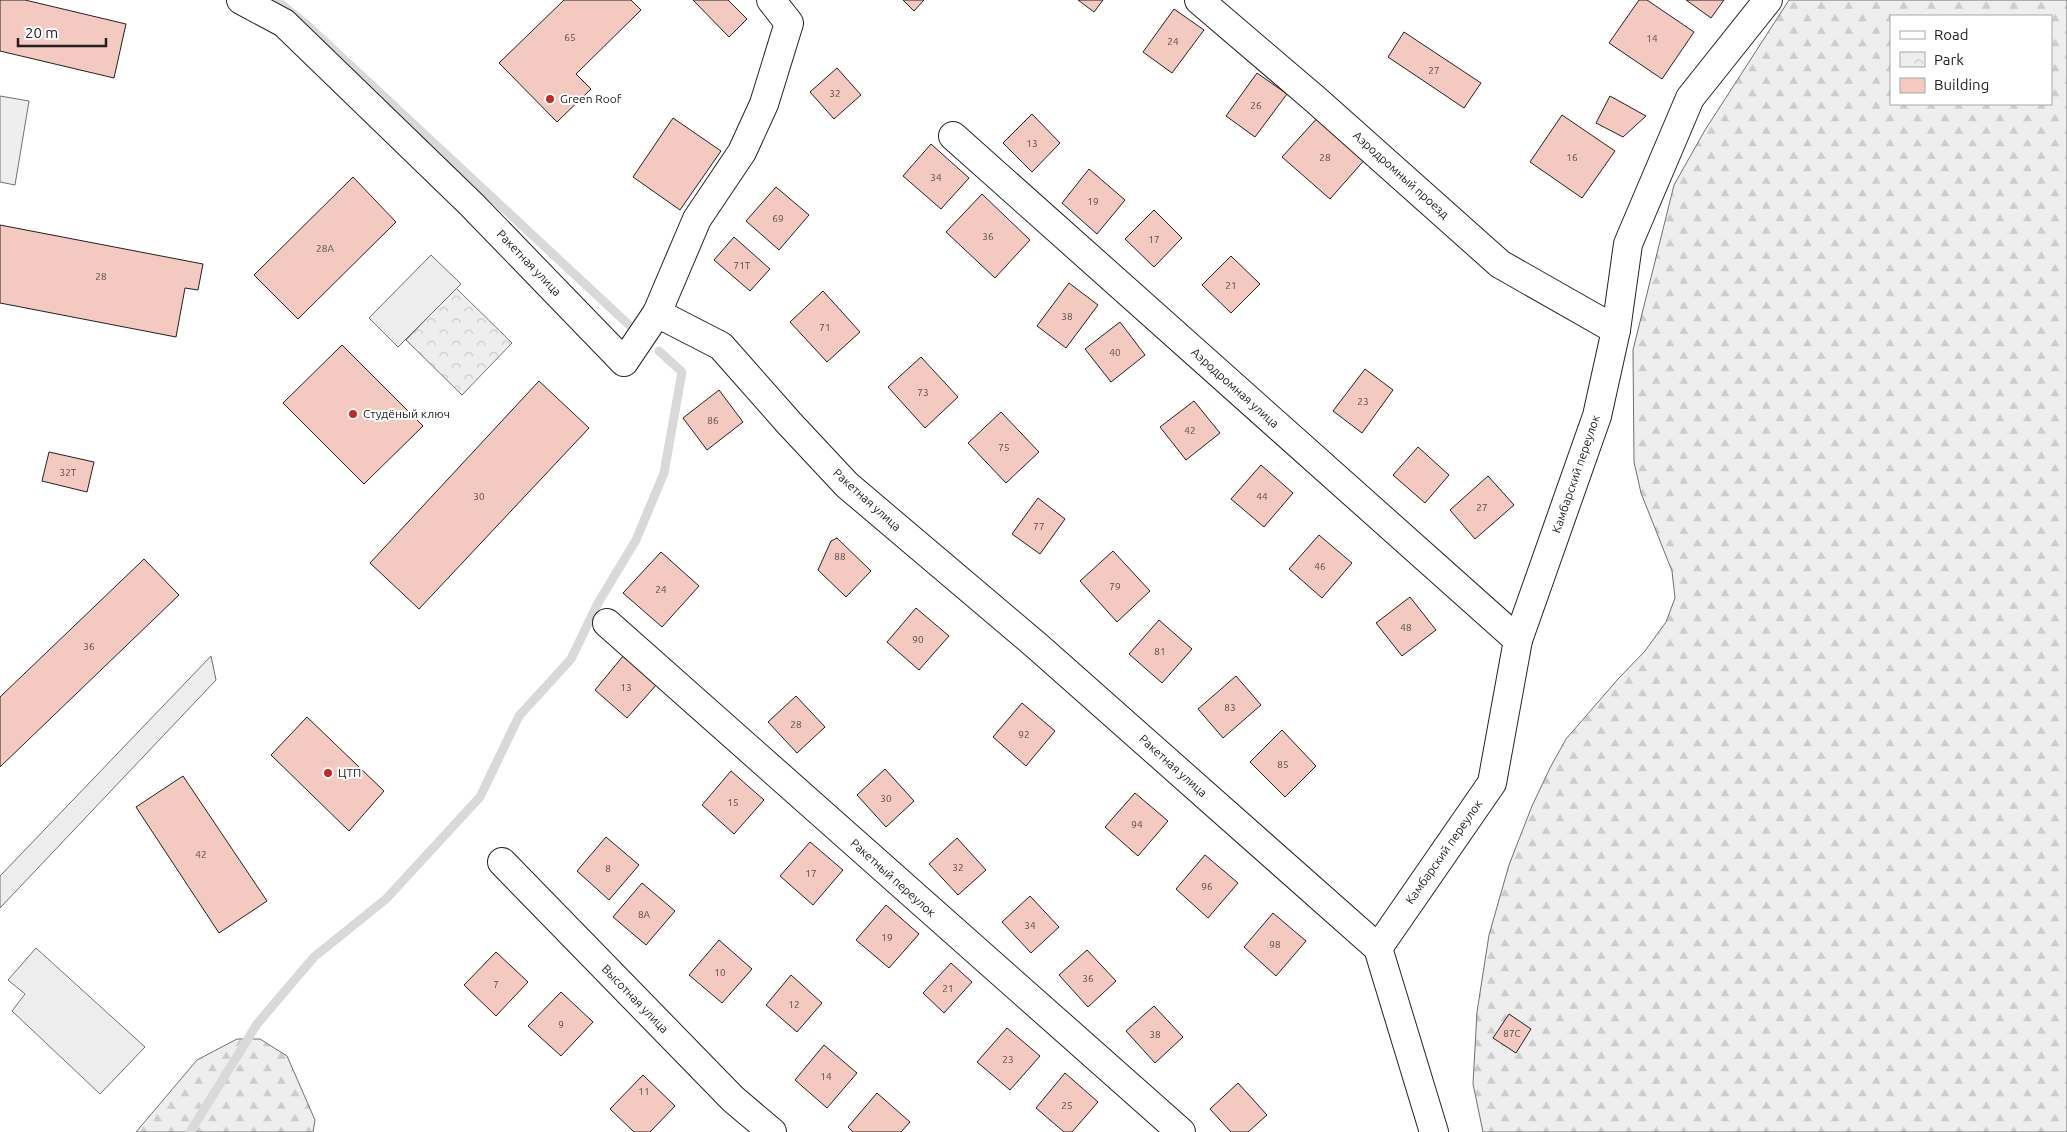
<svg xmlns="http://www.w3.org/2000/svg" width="2067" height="1132" viewBox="0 0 2067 1132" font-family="Ubuntu,sans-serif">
<defs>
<pattern id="forest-firs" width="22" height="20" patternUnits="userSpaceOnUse" patternTransform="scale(1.25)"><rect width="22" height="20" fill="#eee"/><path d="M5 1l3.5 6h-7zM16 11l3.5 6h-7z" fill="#ccc"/></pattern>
<pattern id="park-crowns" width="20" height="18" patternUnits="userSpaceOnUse" patternTransform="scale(1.25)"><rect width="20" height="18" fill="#eee"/><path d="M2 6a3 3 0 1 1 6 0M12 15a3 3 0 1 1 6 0" fill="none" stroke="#ccc"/></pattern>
</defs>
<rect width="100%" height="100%" fill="#fff"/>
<!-- forest -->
<g fill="url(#forest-firs)" stroke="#6f6f6f" fill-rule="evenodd">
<path d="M 1789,0 L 2067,0 L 2067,1132 L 1483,1132 L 1473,1084 L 1477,1012 L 1489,935 L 1509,865 L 1532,806 L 1550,768 L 1566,739 L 1618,679 L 1645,651 L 1666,622 L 1675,598 L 1672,571 L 1641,493 L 1634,462 L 1633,350 L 1674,185 L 1705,130 ZM 1891,16 L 2051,16 L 2051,104 L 1891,104 Z"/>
<path d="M 237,1039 L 260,1039 L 287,1056 L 315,1120 L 313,1132 L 136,1132 L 197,1060 Z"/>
</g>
<!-- park -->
<path fill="url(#park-crowns)" stroke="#6f6f6f" d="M 456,288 L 512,343 L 462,395 L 406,340 Z"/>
<!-- pitch -->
<path fill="#eee" stroke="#6f6f6f" d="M 0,96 L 29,101 L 15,185 L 0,182 Z"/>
<!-- parking -->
<g fill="#ededed" stroke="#6f6f6f">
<path d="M 431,255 L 461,284 L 398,347 L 369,318 Z"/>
<path d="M 211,656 L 216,680 L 0,908 L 0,876 Z"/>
<path d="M 36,948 L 145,1047 L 100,1094 L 12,1011 L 25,994 L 8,980 Z"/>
</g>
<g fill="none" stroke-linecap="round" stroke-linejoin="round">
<!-- stream -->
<g stroke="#d9d9d9" stroke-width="9">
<path d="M 276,0 L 307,25 L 629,325"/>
<path d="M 190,1132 L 257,1024 L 314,957 L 386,899 L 480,797 L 519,716 L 571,659 L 598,603 L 636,540 L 664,473 L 682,372 L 659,351"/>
</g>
</g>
<!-- building -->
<g fill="#f3c9c0" stroke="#222">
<path d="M 0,0 L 25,0 L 126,24 L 114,78 L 0,51 Z"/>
<path d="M 564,0 L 631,0 L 641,10 L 576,74 L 591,89 L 557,122 L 499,63 Z"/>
<path d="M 693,0 L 728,0 L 747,19 L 729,37 Z"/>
<path d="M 903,0 L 924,0 L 914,11 Z"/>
<path d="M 1078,0 L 1103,0 L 1094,12 Z"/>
<path d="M 1639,0 L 1647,0 L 1694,32 L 1662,79 L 1609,43 Z"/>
<path d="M 1686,0 L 1724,0 L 1711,18 Z"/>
<path d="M 1174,9 L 1204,30 L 1172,73 L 1143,52 Z"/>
<path d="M 1404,32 L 1481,83 L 1464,108 L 1388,57 Z"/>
<path d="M 837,68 L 861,95 L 834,119 L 810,92 Z"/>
<path d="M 1257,73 L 1287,94 L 1255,137 L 1226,116 Z"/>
<path d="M 1610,96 L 1646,116 L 1623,137 L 1596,123 Z"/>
<path d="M 1032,114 L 1060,143 L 1032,172 L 1003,143 Z"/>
<path d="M 1320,115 L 1367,157 L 1330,199 L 1282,157 Z"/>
<path d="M 1562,115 L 1615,151 L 1582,198 L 1530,162 Z"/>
<path d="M 673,118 L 721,151 L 680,210 L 633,177 Z"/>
<path d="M 931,144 L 969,178 L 941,209 L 903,176 Z"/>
<path d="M 1089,169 L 1125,200 L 1097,234 L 1062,203 Z"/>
<path d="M 353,177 L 396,222 L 298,319 L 254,275 Z"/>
<path d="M 776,187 L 809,215 L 779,250 L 746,221 Z"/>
<path d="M 982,194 L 1030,240 L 995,278 L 946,232 Z"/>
<path d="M 1154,210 L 1182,238 L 1154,267 L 1125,239 Z"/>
<path d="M 0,225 L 203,264 L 198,290 L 185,288 L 176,337 L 0,303 Z"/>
<path d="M 734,237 L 770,269 L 750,291 L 714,260 Z"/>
<path d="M 1231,256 L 1260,284 L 1231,313 L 1202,285 Z"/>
<path d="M 1069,283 L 1098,305 L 1066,348 L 1037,326 Z"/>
<path d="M 823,291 L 860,332 L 827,362 L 790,322 Z"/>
<path d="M 1120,322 L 1145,355 L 1111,382 L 1085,349 Z"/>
<path d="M 342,345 L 423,426 L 364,484 L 283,403 Z"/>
<path d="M 921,357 L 958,397 L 925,428 L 888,387 Z"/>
<path d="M 1365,369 L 1393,390 L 1362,433 L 1333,411 Z"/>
<path d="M 539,381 L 589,428 L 419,609 L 370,563 Z"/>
<path d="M 719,390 L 743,422 L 707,450 L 683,418 Z"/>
<path d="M 1194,401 L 1220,433 L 1186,460 L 1160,427 Z"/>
<path d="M 1001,412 L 1039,452 L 1006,483 L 968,443 Z"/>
<path d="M 1418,447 L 1449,475 L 1425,503 L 1393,475 Z"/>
<path d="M 49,452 L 94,462 L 87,492 L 42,481 Z"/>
<path d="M 1261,465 L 1293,493 L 1264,527 L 1231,499 Z"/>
<path d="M 1488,476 L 1514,505 L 1475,539 L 1450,510 Z"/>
<path d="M 1038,498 L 1065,519 L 1040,554 L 1012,534 Z"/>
<path d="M 1319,535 L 1352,563 L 1322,598 L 1289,569 Z"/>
<path d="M 837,538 L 871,571 L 846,597 L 818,570 L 831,541 Z"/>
<path d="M 1113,551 L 1150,591 L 1117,622 L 1080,581 Z"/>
<path d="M 661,552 L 699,586 L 662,627 L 623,593 Z"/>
<path d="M 144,559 L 179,595 L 0,767 L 0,697 Z"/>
<path d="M 1410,597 L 1436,630 L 1402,656 L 1376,623 Z"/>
<path d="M 916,608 L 949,636 L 919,670 L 887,642 Z"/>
<path d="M 1159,620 L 1192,649 L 1162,683 L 1129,654 Z"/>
<path d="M 624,655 L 657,684 L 627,718 L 595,690 Z"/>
<path d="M 1236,676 L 1261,705 L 1223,738 L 1198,709 Z"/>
<path d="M 796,696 L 825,727 L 797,753 L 768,722 Z"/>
<path d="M 1022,703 L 1055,731 L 1026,766 L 993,737 Z"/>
<path d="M 307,717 L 384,791 L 349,831 L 271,755 Z"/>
<path d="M 1282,730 L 1316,766 L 1285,797 L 1250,762 Z"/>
<path d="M 885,769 L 914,801 L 886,827 L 857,795 Z"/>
<path d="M 731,771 L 764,800 L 734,834 L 702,805 Z"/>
<path d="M 183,776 L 267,901 L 219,933 L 136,807 Z"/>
<path d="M 1135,793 L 1168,821 L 1138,856 L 1105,827 Z"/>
<path d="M 606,837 L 639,865 L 609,900 L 577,871 Z"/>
<path d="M 957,838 L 986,870 L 958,895 L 929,864 Z"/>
<path d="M 810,842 L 843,870 L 813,905 L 780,876 Z"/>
<path d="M 1205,855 L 1238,883 L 1208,918 L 1176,889 Z"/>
<path d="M 642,883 L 675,911 L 646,945 L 613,917 Z"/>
<path d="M 1030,896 L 1059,927 L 1031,953 L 1002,922 Z"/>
<path d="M 886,905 L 919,934 L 889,968 L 856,940 Z"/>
<path d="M 1273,913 L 1306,941 L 1276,976 L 1244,947 Z"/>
<path d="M 719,940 L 752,969 L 722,1003 L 689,975 Z"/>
<path d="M 1087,950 L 1116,981 L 1088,1007 L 1059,975 Z"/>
<path d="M 496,952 L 528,982 L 496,1016 L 464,985 Z"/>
<path d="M 951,963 L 972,982 L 944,1013 L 923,993 Z"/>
<path d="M 791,975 L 822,1003 L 797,1032 L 766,1005 Z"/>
<path d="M 561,992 L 593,1022 L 561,1056 L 528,1026 Z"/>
<path d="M 1154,1006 L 1183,1037 L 1155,1063 L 1126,1031 Z"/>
<path d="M 1509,1014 L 1531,1029 L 1516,1053 L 1493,1038 Z"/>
<path d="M 1007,1028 L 1040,1056 L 1010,1090 L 977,1062 Z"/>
<path d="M 824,1045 L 857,1073 L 827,1108 L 795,1080 Z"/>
<path d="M 1065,1073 L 1098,1102 L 1072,1132 L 1064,1132 L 1036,1108 Z"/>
<path d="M 643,1075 L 675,1106 L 650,1132 L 634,1132 L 610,1109 Z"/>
<path d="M 1238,1083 L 1267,1115 L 1248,1132 L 1231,1132 L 1210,1109 Z"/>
<path d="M 877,1093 L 910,1122 L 901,1132 L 853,1132 L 848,1127 Z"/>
</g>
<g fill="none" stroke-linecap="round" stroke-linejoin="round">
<!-- minor casing -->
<g stroke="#222" stroke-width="30">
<g id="minor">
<path d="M 241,0 L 284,23 L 472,205 L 624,362 L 657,313 L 721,346 L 789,423 L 847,485 L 1037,646 L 1378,948 L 1434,1132"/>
<path d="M 1199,0 L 1316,100 L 1500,264 L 1616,330"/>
<path d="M 953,136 L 1518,640"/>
<path d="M 657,313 L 697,219 L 742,152 L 764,104 L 789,23 L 771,0"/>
<path d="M 607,623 L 1181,1132"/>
<path d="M 502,862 L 733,1099 L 772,1132"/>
<path d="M 1378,948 L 1492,783 L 1518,640 L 1597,416 L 1616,330 L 1628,244 L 1690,98 L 1768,0"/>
</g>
</g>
<!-- minor -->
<use href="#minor" stroke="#fff" stroke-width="28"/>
</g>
<!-- markers -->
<g fill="#c62828" stroke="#fff" stroke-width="2">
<circle cx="550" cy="99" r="5"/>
<circle cx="353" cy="414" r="5"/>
<circle cx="328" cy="773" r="5"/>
</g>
<g text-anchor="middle" stroke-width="4" stroke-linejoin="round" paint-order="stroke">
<!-- number labels -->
<g font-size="10" fill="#564c4a">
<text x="570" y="41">65</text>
<text x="1652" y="42">14</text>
<text x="1173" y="45">24</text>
<text x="1434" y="74">27</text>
<text x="835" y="97">32</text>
<text x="1256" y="109">26</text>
<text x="1032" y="147">13</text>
<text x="1325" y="161">28</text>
<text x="1572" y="161">16</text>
<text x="936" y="181">34</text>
<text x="1093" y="205">19</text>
<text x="778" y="222">69</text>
<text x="988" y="240">36</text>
<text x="1154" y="243">17</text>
<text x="325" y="252">28А</text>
<text x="742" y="269">71Т</text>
<text x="101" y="280">28</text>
<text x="1231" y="289">21</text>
<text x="1067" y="320">38</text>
<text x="825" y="331">71</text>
<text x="1115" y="356">40</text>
<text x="923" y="396">73</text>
<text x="1363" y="405">23</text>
<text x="713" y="424">86</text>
<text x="1190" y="434">42</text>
<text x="1004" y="451">75</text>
<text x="68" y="476">32Т</text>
<text x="479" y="500">30</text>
<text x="1262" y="500">44</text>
<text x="1482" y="511">27</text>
<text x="1039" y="530">77</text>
<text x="840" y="560">88</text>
<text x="1320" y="570">46</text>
<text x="1115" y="590">79</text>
<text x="661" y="593">24</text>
<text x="1406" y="631">48</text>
<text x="918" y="643">90</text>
<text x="89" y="650">36</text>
<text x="1160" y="655">81</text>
<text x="626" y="691">13</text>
<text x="1230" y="711">83</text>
<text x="796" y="728">28</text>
<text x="1024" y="738">92</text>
<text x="1283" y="768">85</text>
<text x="886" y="802">30</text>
<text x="733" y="806">15</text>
<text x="1137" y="828">94</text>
<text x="201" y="858">42</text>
<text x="958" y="871">32</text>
<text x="608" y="872">8</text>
<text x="811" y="877">17</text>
<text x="1207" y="890">96</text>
<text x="644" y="918">8А</text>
<text x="1030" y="929">34</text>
<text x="887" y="941">19</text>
<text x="1275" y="948">98</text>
<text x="720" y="976">10</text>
<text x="1088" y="982">36</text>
<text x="496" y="988">7</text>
<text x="948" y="992">21</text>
<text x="794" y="1008">12</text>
<text x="561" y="1028">9</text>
<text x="1512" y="1037">87С</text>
<text x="1155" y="1038">38</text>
<text x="1008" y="1063">23</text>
<text x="826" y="1080">14</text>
<text x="644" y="1095">11</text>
<text x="1067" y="1109">25</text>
</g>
<!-- poi labels -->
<g font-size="12" fill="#222" stroke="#fff" text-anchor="start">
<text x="560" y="103">Green Roof</text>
<text x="363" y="418">Студёный ключ</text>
<text x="338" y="777">ЦТП</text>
</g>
<!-- street labels -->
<g font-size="12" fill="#222" stroke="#fff">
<text transform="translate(1401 175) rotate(42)" y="4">Аэродромный проезд</text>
<text transform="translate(529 263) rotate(46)" y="4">Ракетная улица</text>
<text transform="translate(1235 388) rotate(42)" y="4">Аэродромная улица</text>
<text transform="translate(1576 474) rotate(-71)" y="4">Камбарский переулок</text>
<text transform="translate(867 500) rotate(42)" y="4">Ракетная улица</text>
<text transform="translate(1173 766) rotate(42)" y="4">Ракетная улица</text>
<text transform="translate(1444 852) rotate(-55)" y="4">Камбарский переулок</text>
<text transform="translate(893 878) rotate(42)" y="4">Ракетный переулок</text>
<text transform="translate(635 999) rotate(46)" y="4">Высотная улица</text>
</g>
</g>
<!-- legend -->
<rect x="1890" y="15" width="162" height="90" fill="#ffffff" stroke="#a7a7a7"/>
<rect x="1900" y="31" width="25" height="8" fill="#ffffff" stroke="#a7a7a7"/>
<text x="1934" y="40" font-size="15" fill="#222222">Road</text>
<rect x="1900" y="52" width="25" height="15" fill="url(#park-crowns)" stroke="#a7a7a7"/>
<text x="1934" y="65" font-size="15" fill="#222222">Park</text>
<rect x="1900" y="78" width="25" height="15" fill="#f3c9c0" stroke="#a7a7a7"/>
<text x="1934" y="90" font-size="15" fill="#222222">Building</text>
<!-- scale -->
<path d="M18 38v8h88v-8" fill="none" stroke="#222222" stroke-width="2.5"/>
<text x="25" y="38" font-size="15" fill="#222222" stroke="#ffffff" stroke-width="4" paint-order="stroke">20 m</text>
</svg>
